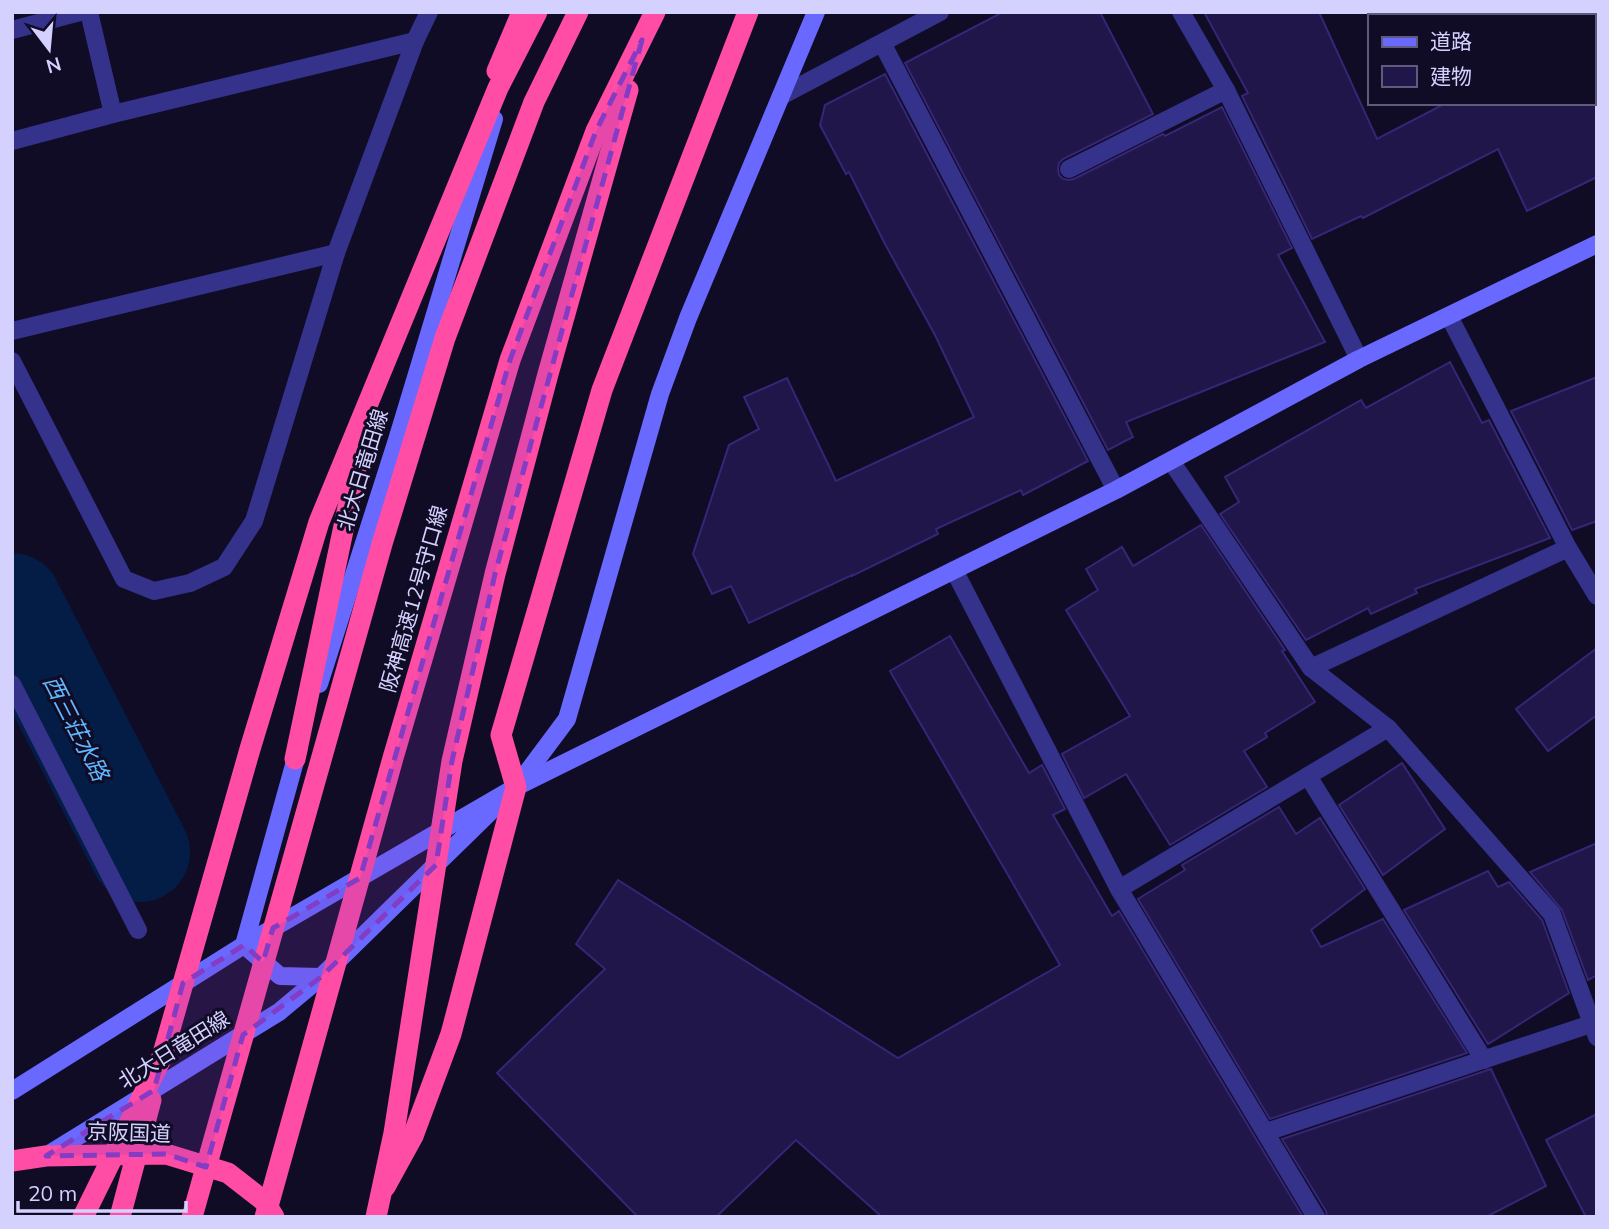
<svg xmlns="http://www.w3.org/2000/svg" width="1609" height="1229" viewBox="0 0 1609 1229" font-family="Mulish,'Noto Sans JP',sans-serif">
<rect width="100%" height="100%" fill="#100c26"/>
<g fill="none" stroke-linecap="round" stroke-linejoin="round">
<!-- river -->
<path stroke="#041d46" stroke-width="100" d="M 12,603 L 140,852"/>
</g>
<!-- building -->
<g fill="#201649" stroke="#352677" stroke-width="2">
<path d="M 1003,12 L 1100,12 L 1153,114 L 1063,159 L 1059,163 L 1058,169 L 1059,175 L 1063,179 L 1069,180 L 1074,179 L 1163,134 L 1165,136 L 1222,107 L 1292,248 L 1278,255 L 1325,342 L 1126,422 L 1133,437 L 1108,450 L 905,63 Z"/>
<path d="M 1204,12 L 1319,12 L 1377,139 L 1446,103 L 1597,103 L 1597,177 L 1527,211 L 1498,149 L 1363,218 L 1361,216 L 1312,239 L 1242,96 L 1248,93 Z"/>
<path d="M 885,74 L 1088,461 L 1023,495 L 1021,490 L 936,529 L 938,534 L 852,576 L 852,575 L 749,623 L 731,586 L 712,594 L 693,554 L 729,445 L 759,429 L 744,397 L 787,378 L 836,481 L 974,417 L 935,335 L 885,244 L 849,172 L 846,174 L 820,125 L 825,105 Z"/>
<path d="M 1450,362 L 1482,423 L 1489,420 L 1550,538 L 1415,589 L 1417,593 L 1371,614 L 1368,608 L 1306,640 L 1220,514 L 1239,502 L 1225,477 L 1361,400 L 1366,408 Z"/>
<path d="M 1597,377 L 1597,521 L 1572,530 L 1511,411 Z"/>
<path d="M 1201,525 L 1285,650 L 1282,651 L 1315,702 L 1265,733 L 1267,737 L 1244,751 L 1267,787 L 1170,845 L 1126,774 L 1084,798 L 1062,754 L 1130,716 L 1066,610 L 1098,590 L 1086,569 L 1122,547 L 1133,566 Z"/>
<path d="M 950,636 L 1029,773 L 1042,765 L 1065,809 L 1053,815 L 1112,916 L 1119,911 L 1303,1217 L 882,1217 L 796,1140 L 716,1217 L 638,1217 L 497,1073 L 605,969 L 576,944 L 618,880 L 898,1058 L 1060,965 L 890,671 Z"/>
<path d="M 1597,648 L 1597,715 L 1548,751 L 1516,709 Z"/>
<path d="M 1402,763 L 1445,829 L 1383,875 L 1339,805 Z"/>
<path d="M 1279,807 L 1296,834 L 1320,818 L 1365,889 L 1311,930 L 1321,947 L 1383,919 L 1467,1053 L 1270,1119 L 1138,899 L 1185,870 L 1182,865 Z"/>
<path d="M 1597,843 L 1597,975 L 1588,980 L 1562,910 L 1530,872 Z"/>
<path d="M 1488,871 L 1498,887 L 1509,882 L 1542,920 L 1569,993 L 1488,1044 L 1404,910 Z"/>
<path d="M 1491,1069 L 1546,1186 L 1486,1217 L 1327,1217 L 1326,1211 L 1282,1139 Z"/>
<path d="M 1597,1114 L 1597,1217 L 1586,1217 L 1546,1140 Z"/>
</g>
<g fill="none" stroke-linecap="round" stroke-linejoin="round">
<!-- lane -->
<g stroke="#34328a" stroke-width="18">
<path d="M 89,12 L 113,114"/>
<path d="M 12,30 L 80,12"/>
<path d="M 882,43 L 1116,490"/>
<path d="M 12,141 L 113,114 L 415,41"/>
<path d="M 1069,169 L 1226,90"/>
<path d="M 12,331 L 336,253"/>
<path d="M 12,361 L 124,579 L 154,591 L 190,583 L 224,567 L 254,521 L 336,253 L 415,41 L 429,12"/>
<path d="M 1308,776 L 1484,1060"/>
<path d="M 1119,889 L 1388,728"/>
<path d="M 1266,1132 L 1591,1024"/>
</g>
<!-- street -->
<g stroke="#34328a" stroke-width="18">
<path d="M 1181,12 L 1226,90 L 1359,359"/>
<path d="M 781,96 L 940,12"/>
<path d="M 1449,316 L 1568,548 L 1597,596"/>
<path d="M 1171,461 L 1311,668 L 1388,728 L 1552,914 L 1597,1037"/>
<path d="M 954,570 L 1119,889 L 1316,1217"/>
<path d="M 1311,668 L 1568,548"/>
<path d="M 12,684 L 138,930"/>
</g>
<!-- secondary -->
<g stroke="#6968ff" stroke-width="18">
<path d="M 319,684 L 397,440 L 494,119"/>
<path d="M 299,747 L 244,945 L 280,976 L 321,977"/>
<path d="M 520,782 L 567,719 L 660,394 L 688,318 L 816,12"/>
<path d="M 12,1091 L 244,945 L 516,787 L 1116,490 L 1359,359 L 1597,244"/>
<path d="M 46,1156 L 279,1012 L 321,977 L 495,807"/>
</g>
<!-- highway -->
<g stroke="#ff4ca4" stroke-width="21">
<path d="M 497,71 L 522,12"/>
<path d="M 295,759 L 365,426"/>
<path d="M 12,1161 L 46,1156 L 166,1154 L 228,1173 L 264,1201 L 274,1217"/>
<path d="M 385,1187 L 413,1136 L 451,1034 L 516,787 L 501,735 L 602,390 L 748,12"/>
</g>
<!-- highway-bridge -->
<g stroke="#ff4ca4" stroke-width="21">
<path d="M 83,1217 L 162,1057 L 250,749 L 319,522 L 498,88 L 537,12"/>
<path d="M 120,1217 L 151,1100"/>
<path d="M 192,1217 L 382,544 L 445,338 L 534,102 L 578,12"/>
<path d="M 265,1217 L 393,758 L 510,360 L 596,131 L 655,12"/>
<path d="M 376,1217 L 394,1133 L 452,761 L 495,574 L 548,374 L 628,90"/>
</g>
</g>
<!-- marked area -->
<path fill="#843cc5" fill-opacity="0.2" stroke="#843cc5" stroke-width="5" stroke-dasharray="14 9" stroke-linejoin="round" d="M 642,40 L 495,574 L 452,761 L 436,865 L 321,977 L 243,1035 L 206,1167 L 166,1154 L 46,1156 L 154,1090 L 183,983 L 244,945 L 263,962 L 273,928 L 360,878 L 510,360 L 596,131 Z"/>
<g text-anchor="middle" stroke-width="6" stroke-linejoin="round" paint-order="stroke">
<!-- street labels -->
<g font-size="21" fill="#d5d1ff" stroke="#100c26">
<text transform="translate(363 470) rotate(-73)" y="7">北大日竜田線</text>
<text transform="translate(414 599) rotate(-74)" y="7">阪神高速12号守口線</text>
<text transform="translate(174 1050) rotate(-32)" y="7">北大日竜田線</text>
<text transform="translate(129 1133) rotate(2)" y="7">京阪国道</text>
</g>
<!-- water labels -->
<g font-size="23" font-style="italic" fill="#5fb7ff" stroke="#100c26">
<text transform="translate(76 728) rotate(63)" y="8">西三荘水路</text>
</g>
</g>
<!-- border -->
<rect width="1609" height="1229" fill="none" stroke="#d5d1ff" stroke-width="28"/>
<!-- legend -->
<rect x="1368" y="14" width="228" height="91" fill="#100c26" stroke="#5f5b7d" stroke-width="2"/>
<rect x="1382" y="37" width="35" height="10" fill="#6968ff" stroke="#5f5b7d" stroke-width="2"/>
<text x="1430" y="49" font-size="21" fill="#d5d1ff">道路</text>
<rect x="1382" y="66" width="35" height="21" fill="#201649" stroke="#5f5b7d" stroke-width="2"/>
<text x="1430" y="84" font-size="21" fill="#d5d1ff">建物</text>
<!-- north arrow -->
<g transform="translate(49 49) rotate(164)" stroke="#100c26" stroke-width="5" paint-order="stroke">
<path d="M0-5L12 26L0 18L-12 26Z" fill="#d5d1ff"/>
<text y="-10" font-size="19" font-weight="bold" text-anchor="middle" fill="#d5d1ff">N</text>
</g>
<!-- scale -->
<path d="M18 1201v10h168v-10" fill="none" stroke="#d5d1ff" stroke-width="3.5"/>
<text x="28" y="1201" font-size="21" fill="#d5d1ff" stroke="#100c26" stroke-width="5" paint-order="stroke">20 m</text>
</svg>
